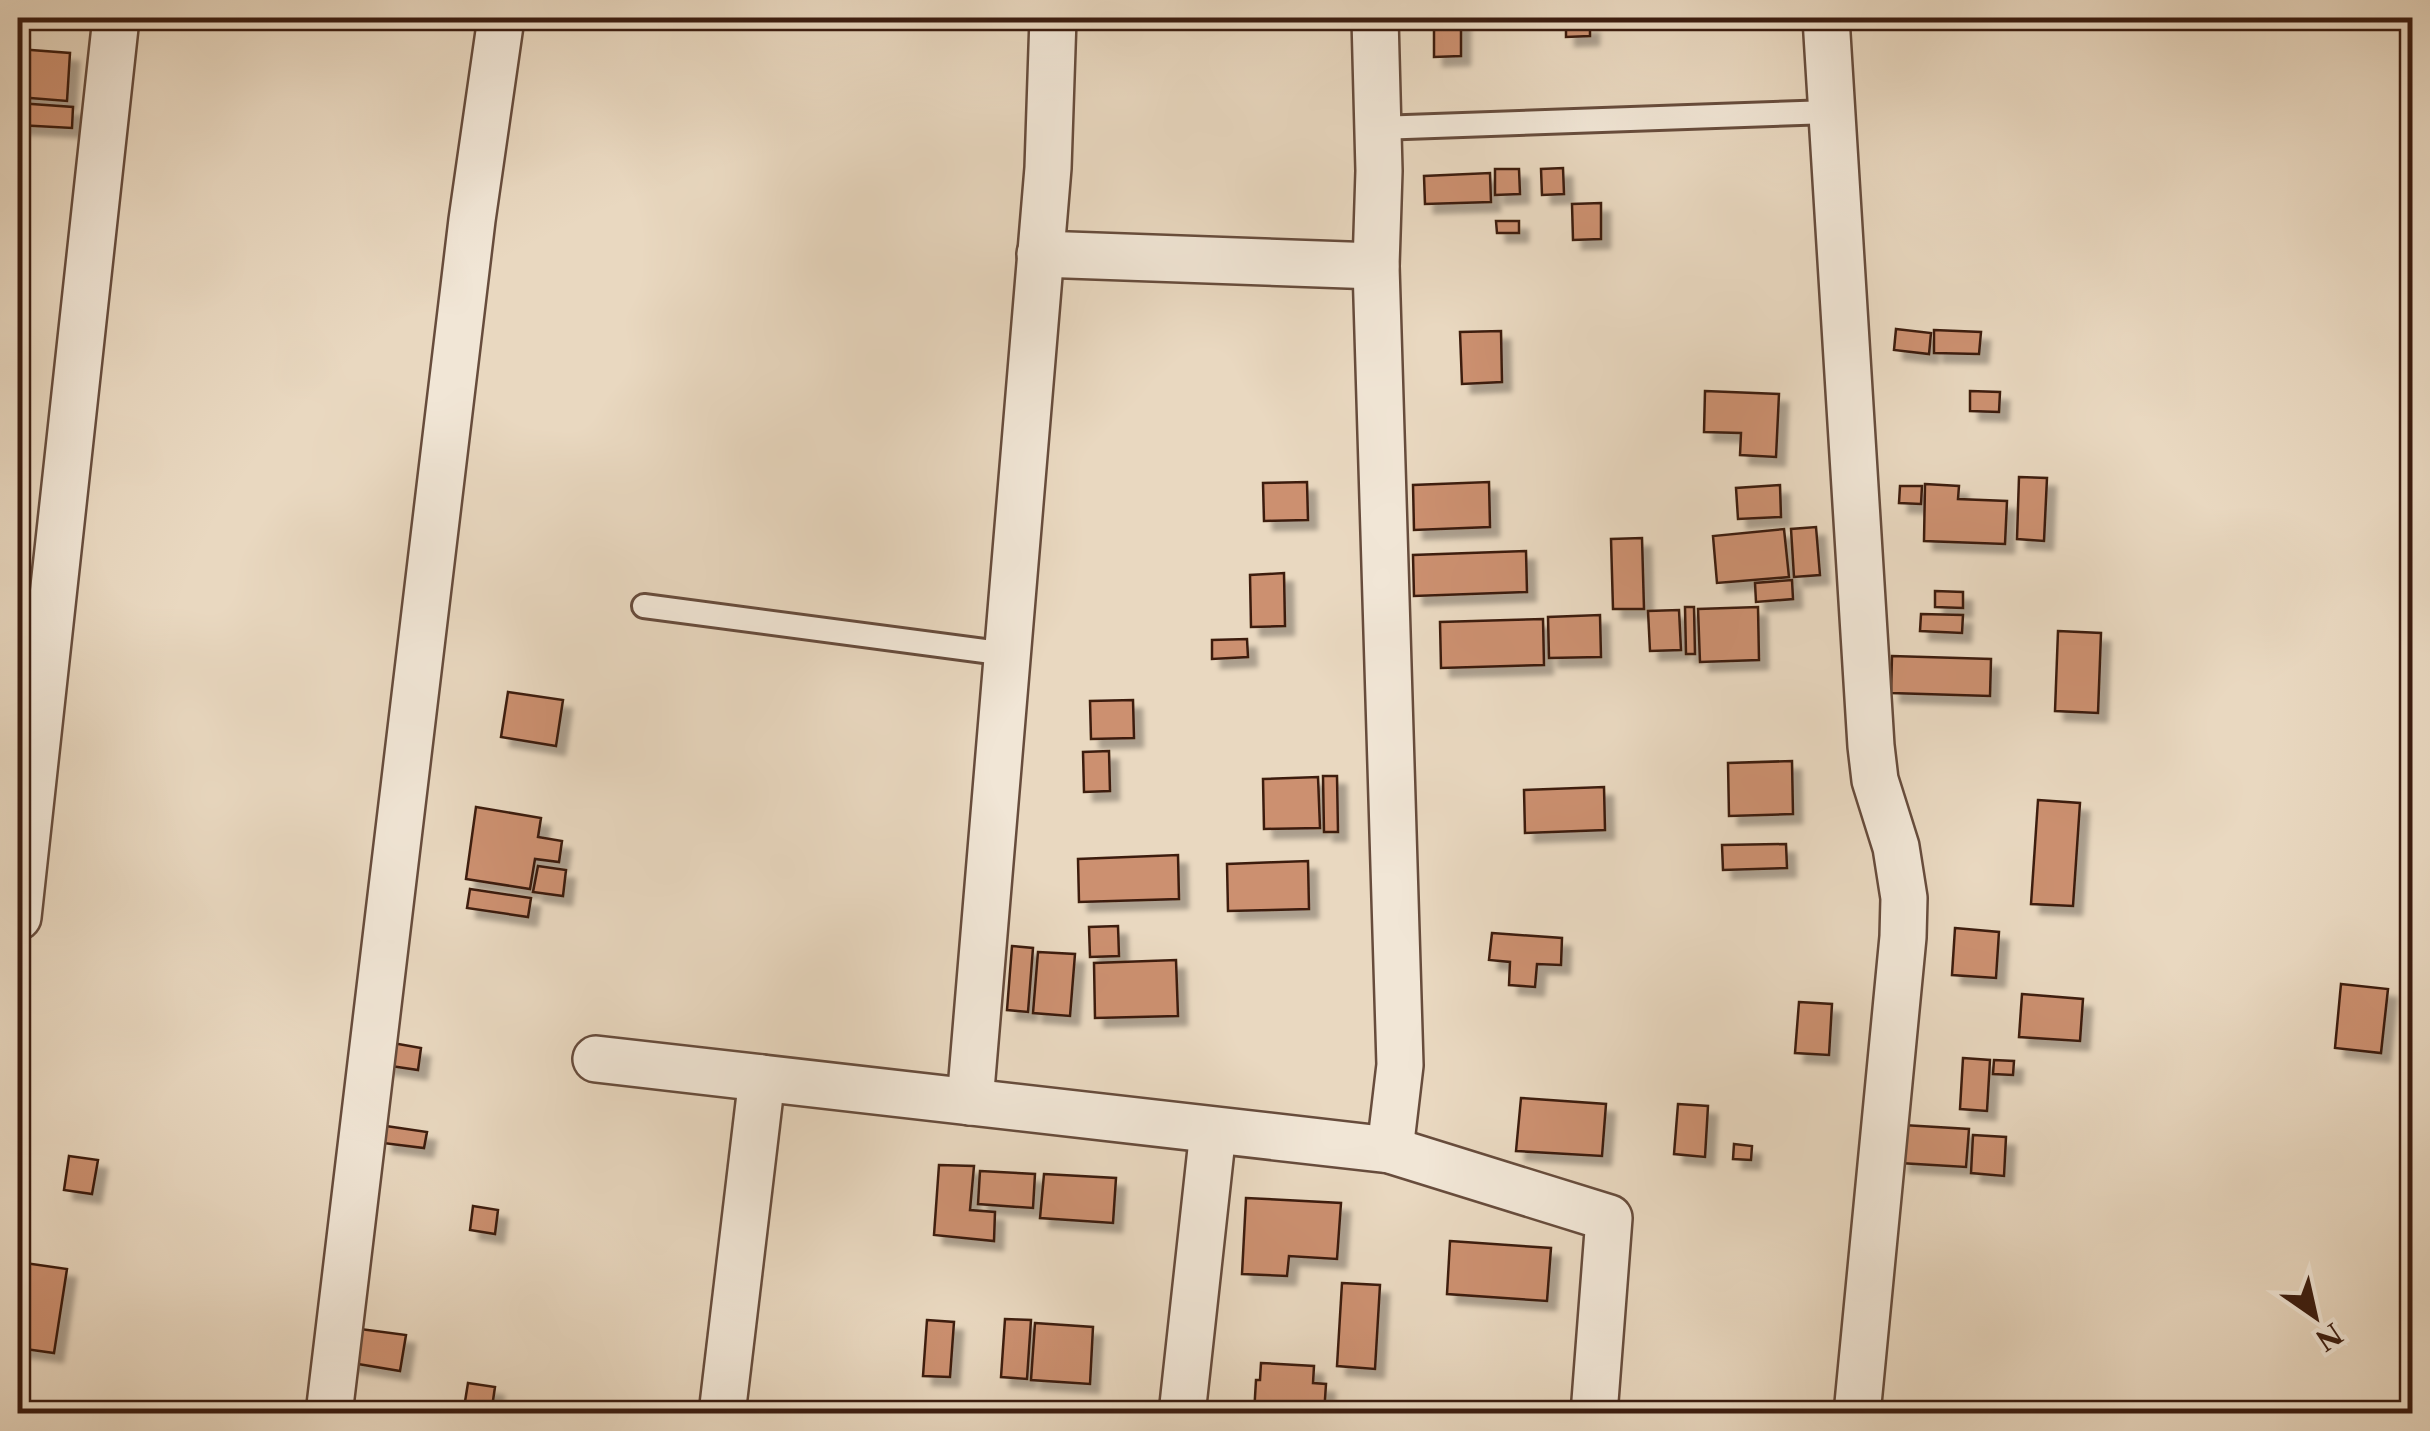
<svg xmlns="http://www.w3.org/2000/svg" width="2430" height="1431" viewBox="0 0 2430 1431" font-family="'Libre Caslon Text',serif">
<defs>
<filter id="shadow"><feDropShadow dx="9" dy="9" stdDeviation="2.5" flood-color="#0004"/></filter>
</defs>
<rect width="100%" height="100%" fill="#e9d8c0"/>
<filter id="stains"><feTurbulence type="fractalNoise" baseFrequency=".002" numOctaves="4"/><feColorMatrix values="0 0 0 0 .2 0 0 0 0 .09 0 0 0 0 .02 0 0 0 .5 -.17"/></filter>
<radialGradient id="worn" r=".72"><stop offset=".6" stop-color="#630" stop-opacity="0"/><stop offset="1" stop-color="#630" stop-opacity=".3"/></radialGradient>
<!-- building -->
<g fill="#cc9070" stroke="#3c1d10" stroke-width="2.5" filter="url(#shadow)">
<path d="M 1434,18 L 1461,18 L 1461,56 L 1434,57 Z"/>
<path d="M 1590,24 L 1590,36 L 1566,37 L 1566,26 Z"/>
<path d="M 18,49 L 70,53 L 67,101 L 18,97 Z"/>
<path d="M 18,103 L 73,107 L 72,128 L 18,125 Z"/>
<path d="M 1563,168 L 1564,194 L 1542,195 L 1541,169 Z"/>
<path d="M 1495,169 L 1519,169 L 1520,194 L 1495,195 Z"/>
<path d="M 1490,173 L 1491,202 L 1425,204 L 1424,176 Z"/>
<path d="M 1601,203 L 1601,239 L 1573,240 L 1572,204 Z"/>
<path d="M 1496,221 L 1519,221 L 1519,233 L 1497,233 Z"/>
<path d="M 1896,329 L 1931,333 L 1929,354 L 1894,350 Z"/>
<path d="M 1934,330 L 1981,332 L 1979,354 L 1934,353 Z"/>
<path d="M 1501,331 L 1502,382 L 1462,384 L 1460,332 Z"/>
<path d="M 1705,391 L 1779,394 L 1776,457 L 1740,455 L 1741,433 L 1704,432 Z"/>
<path d="M 1970,391 L 2000,392 L 1999,412 L 1970,411 Z"/>
<path d="M 2019,477 L 2047,478 L 2044,541 L 2017,539 Z"/>
<path d="M 1307,482 L 1308,520 L 1264,521 L 1263,483 Z"/>
<path d="M 1489,482 L 1490,527 L 1414,530 L 1413,485 Z"/>
<path d="M 1925,484 L 1959,486 L 1958,499 L 2007,501 L 2005,544 L 1924,541 Z"/>
<path d="M 1780,485 L 1781,517 L 1738,519 L 1736,488 Z"/>
<path d="M 1900,486 L 1922,486 L 1921,504 L 1899,503 Z"/>
<path d="M 1816,527 L 1820,575 L 1794,577 L 1791,529 Z"/>
<path d="M 1784,529 L 1789,577 L 1717,583 L 1713,536 Z"/>
<path d="M 1642,538 L 1644,609 L 1613,609 L 1611,539 Z"/>
<path d="M 1526,551 L 1527,592 L 1414,596 L 1413,555 Z"/>
<path d="M 1284,573 L 1285,626 L 1251,627 L 1250,575 Z"/>
<path d="M 1792,580 L 1793,599 L 1756,602 L 1755,583 Z"/>
<path d="M 1935,591 L 1963,592 L 1963,608 L 1935,607 Z"/>
<path d="M 1685,607 L 1694,607 L 1695,654 L 1686,654 Z"/>
<path d="M 1758,607 L 1759,660 L 1700,662 L 1698,609 Z"/>
<path d="M 1679,610 L 1681,650 L 1650,651 L 1648,611 Z"/>
<path d="M 1921,614 L 1963,615 L 1962,633 L 1920,631 Z"/>
<path d="M 1600,615 L 1601,657 L 1549,658 L 1548,617 Z"/>
<path d="M 1543,619 L 1544,665 L 1441,668 L 1440,622 Z"/>
<path d="M 2058,631 L 2101,633 L 2098,713 L 2055,711 Z"/>
<path d="M 1247,639 L 1248,657 L 1212,659 L 1212,640 Z"/>
<path d="M 1892,656 L 1991,659 L 1990,696 L 1891,693 Z"/>
<path d="M 508,692 L 563,700 L 556,746 L 501,737 Z"/>
<path d="M 1133,700 L 1134,738 L 1091,739 L 1090,701 Z"/>
<path d="M 1109,751 L 1110,791 L 1084,792 L 1083,752 Z"/>
<path d="M 1792,761 L 1793,814 L 1729,816 L 1728,763 Z"/>
<path d="M 1323,776 L 1337,776 L 1338,832 L 1324,832 Z"/>
<path d="M 1318,777 L 1320,828 L 1264,829 L 1263,779 Z"/>
<path d="M 1604,787 L 1605,830 L 1525,833 L 1524,790 Z"/>
<path d="M 2038,800 L 2080,803 L 2073,906 L 2031,904 Z"/>
<path d="M 476,807 L 541,818 L 538,837 L 562,841 L 559,862 L 535,859 L 530,889 L 466,879 Z"/>
<path d="M 1786,844 L 1787,868 L 1723,870 L 1722,845 Z"/>
<path d="M 1178,855 L 1179,899 L 1079,902 L 1078,859 Z"/>
<path d="M 1308,861 L 1309,909 L 1228,911 L 1227,864 Z"/>
<path d="M 538,866 L 566,870 L 563,896 L 533,892 Z"/>
<path d="M 470,889 L 531,898 L 528,917 L 467,908 Z"/>
<path d="M 1118,926 L 1119,956 L 1090,957 L 1089,927 Z"/>
<path d="M 1955,928 L 1999,932 L 1996,978 L 1952,975 Z"/>
<path d="M 1492,933 L 1562,938 L 1561,965 L 1537,964 L 1535,987 L 1509,985 L 1510,962 L 1489,960 Z"/>
<path d="M 1012,946 L 1033,948 L 1028,1012 L 1007,1010 Z"/>
<path d="M 1038,952 L 1075,954 L 1070,1016 L 1033,1013 Z"/>
<path d="M 1176,960 L 1178,1016 L 1095,1018 L 1094,963 Z"/>
<path d="M 2341,984 L 2388,989 L 2381,1053 L 2335,1048 Z"/>
<path d="M 2022,994 L 2083,999 L 2080,1041 L 2019,1037 Z"/>
<path d="M 1799,1002 L 1832,1004 L 1829,1055 L 1795,1053 Z"/>
<path d="M 387,1042 L 421,1048 L 418,1070 L 384,1065 Z"/>
<path d="M 1963,1058 L 1990,1060 L 1987,1111 L 1960,1109 Z"/>
<path d="M 1994,1060 L 2014,1061 L 2013,1075 L 1993,1074 Z"/>
<path d="M 1521,1098 L 1606,1104 L 1602,1156 L 1516,1151 Z"/>
<path d="M 1678,1104 L 1708,1106 L 1705,1157 L 1674,1154 Z"/>
<path d="M 1903,1125 L 1969,1129 L 1966,1167 L 1900,1163 Z"/>
<path d="M 386,1126 L 427,1132 L 424,1148 L 383,1143 Z"/>
<path d="M 1973,1135 L 2006,1137 L 2004,1176 L 1971,1173 Z"/>
<path d="M 1734,1144 L 1752,1146 L 1751,1160 L 1733,1159 Z"/>
<path d="M 69,1156 L 98,1160 L 92,1194 L 64,1190 Z"/>
<path d="M 939,1165 L 974,1166 L 970,1210 L 995,1212 L 994,1241 L 934,1235 Z"/>
<path d="M 980,1171 L 1035,1174 L 1033,1208 L 978,1204 Z"/>
<path d="M 1044,1174 L 1116,1178 L 1113,1223 L 1040,1218 Z"/>
<path d="M 1246,1198 L 1341,1203 L 1337,1259 L 1289,1256 L 1287,1276 L 1242,1274 Z"/>
<path d="M 473,1206 L 498,1210 L 495,1234 L 470,1230 Z"/>
<path d="M 1450,1241 L 1551,1248 L 1547,1301 L 1447,1294 Z"/>
<path d="M 18,1262 L 67,1269 L 54,1353 L 18,1348 Z"/>
<path d="M 1342,1283 L 1380,1285 L 1375,1369 L 1337,1366 Z"/>
<path d="M 1005,1319 L 1031,1320 L 1027,1379 L 1001,1377 Z"/>
<path d="M 927,1320 L 954,1322 L 950,1377 L 923,1376 Z"/>
<path d="M 1035,1323 L 1093,1327 L 1090,1384 L 1031,1380 Z"/>
<path d="M 345,1327 L 406,1335 L 400,1371 L 340,1361 Z"/>
<path d="M 1261,1363 L 1314,1366 L 1313,1383 L 1326,1384 L 1324,1414 L 1254,1414 L 1256,1380 L 1260,1380 Z"/>
<path d="M 468,1383 L 495,1387 L 491,1414 L 463,1414 Z"/>
</g>
<g fill="none" stroke-linecap="round" stroke-linejoin="round">
<!-- service casing -->
<g stroke="#674c3c" stroke-width="28">
<g id="service">
<path d="M 1378,128 L 1830,112"/>
<path d="M 644,606 L 1007,654"/>
</g>
</g>
<!-- minor casing -->
<g stroke="#674c3c" stroke-width="50">
<g id="minor">
<path d="M 1375,18 L 1379,171 L 1376,266 L 1400,1065 L 1390,1150"/>
<path d="M 1826,18 L 1871,746 L 1875,780 L 1896,847 L 1904,898 L 1903,937 L 1857,1414"/>
<path d="M 1040,254 L 1376,266"/>
<path d="M 18,917 L 116,18"/>
<path d="M 596,1059 L 1390,1150 L 1609,1218 L 1594,1414"/>
<path d="M 970,1102 L 1048,168 L 1053,18"/>
<path d="M 329,1414 L 472,220 L 501,18"/>
<path d="M 722,1414 L 762,1078"/>
<path d="M 1182,1414 L 1213,1131"/>
</g>
</g>
<!-- service -->
<use href="#service" stroke="#f1e6d6" stroke-width="22"/>
<!-- minor -->
<use href="#minor" stroke="#f1e6d6" stroke-width="45"/>
</g>
<!-- margin -->
<rect width="2430" height="1431" fill="none" stroke="#e9d8c0" stroke-width="60"/>
<rect x="20" y="20" width="2390" height="1391" fill="none" stroke="#3c1d10" stroke-width="5"/>
<rect x="30" y="30" width="2370" height="1371" fill="none" stroke="#3c1d10" stroke-width="2.5"/>
<!-- north arrow -->
<g transform="translate(2315 1316) rotate(146)" stroke="#f1e6d6" stroke-width="8" paint-order="stroke">
<path d="M0-8L18 38L0 25L-18 38Z" fill="#3c1d10"/>
<text y="-15" font-size="28" font-weight="bold" text-anchor="middle" fill="#3c1d10">N</text>
</g>
<rect width="100%" height="100%" filter="url(#stains)"/>
<rect width="100%" height="100%" fill="url(#worn)"/>
</svg>
